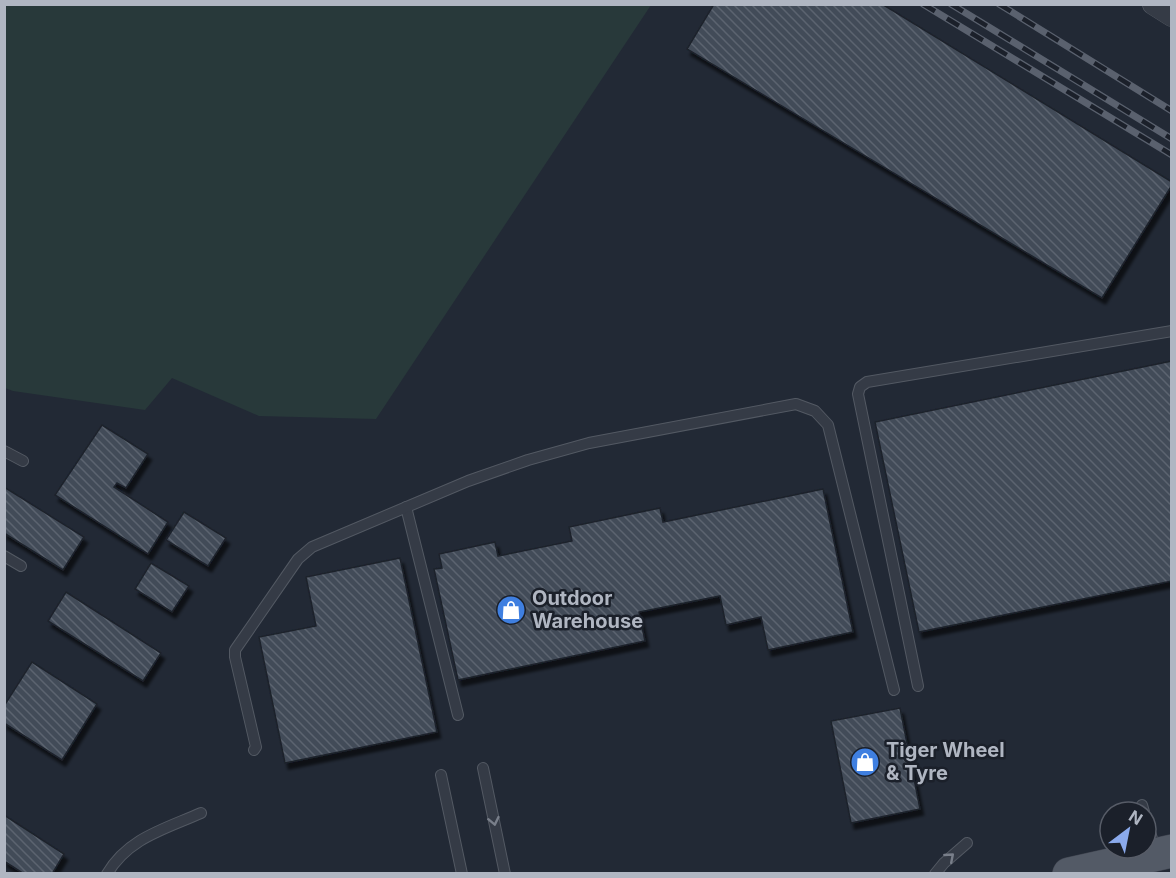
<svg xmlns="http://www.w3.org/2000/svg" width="1176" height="878" viewBox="0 0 1176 878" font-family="Inter,sans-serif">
<defs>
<pattern id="building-back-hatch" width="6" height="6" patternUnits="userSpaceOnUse" patternTransform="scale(1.5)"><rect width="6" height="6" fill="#434c59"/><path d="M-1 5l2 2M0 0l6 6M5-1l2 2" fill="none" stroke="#5c646f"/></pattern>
<filter id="shadow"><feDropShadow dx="3.5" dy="6" stdDeviation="1.5" flood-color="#0009"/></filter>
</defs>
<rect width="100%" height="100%" fill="#222935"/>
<!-- garden -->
<path fill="#28393a" d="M 5,4 L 651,4 L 651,5 L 376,419 L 259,416 L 172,378 L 145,410 L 13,391 L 5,388 Z"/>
<!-- building -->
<g fill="url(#building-back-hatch)" stroke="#1d222c" stroke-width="1.5" filter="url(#shadow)">
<path d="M 714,4 L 882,4 L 1172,182 L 1172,185 L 1102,298 L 687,49 Z"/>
<path d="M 1172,361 L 1172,581 L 919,632 L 875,422 Z"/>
<path d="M 102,425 L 148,454 L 126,488 L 117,483 L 114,487 L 168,522 L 148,554 L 55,495 Z"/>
<path d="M 4,487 L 84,537 L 63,570 L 4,533 Z"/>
<path d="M 823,489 L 853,632 L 768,650 L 761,617 L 726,625 L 720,596 L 639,612 L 645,641 L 458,680 L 434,569 L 442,568 L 439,554 L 495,542 L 498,556 L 572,541 L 569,527 L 660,508 L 663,522 Z"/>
<path d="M 184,512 L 226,538 L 208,566 L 166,540 Z"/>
<path d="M 400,558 L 437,732 L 285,763 L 259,637 L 316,626 L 306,577 Z"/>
<path d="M 151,563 L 189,586 L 172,612 L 135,589 Z"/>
<path d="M 66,592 L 161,653 L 143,681 L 48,621 Z"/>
<path d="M 32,662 L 97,704 L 62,760 L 4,723 L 4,706 Z"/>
<path d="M 900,708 L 920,809 L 851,823 L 831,721 Z"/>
<path d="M 4,815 L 64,854 L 52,874 L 24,874 L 4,861 Z"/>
</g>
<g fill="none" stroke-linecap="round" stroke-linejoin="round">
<!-- lane casing -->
<g stroke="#535963" stroke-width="12">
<g id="lane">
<path d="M 4,451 L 23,461"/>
<path d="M 406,507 L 458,715"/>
<path d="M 4,556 L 21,566"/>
<path d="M 918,686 L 858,394 L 860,387 L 867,382 L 1172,331"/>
<path d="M 254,750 L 256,747 L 235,657 L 235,650 L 298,559 L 312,547 L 468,481 L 528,460 L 589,443 L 796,404 L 815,411 L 828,425 L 894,690"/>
<path d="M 483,768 L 505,874"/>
<path d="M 441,775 L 462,874"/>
<path d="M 1142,805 L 1144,812"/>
<path d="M 1146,820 L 1156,851"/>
<path d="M 107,874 C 128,838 165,829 201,813"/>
<path d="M 935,874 L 944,863 L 967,843"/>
</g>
</g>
<!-- street casing -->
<g stroke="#535963" stroke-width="22">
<path id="street" d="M 1153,4 L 1172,16"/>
</g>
<!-- primary casing -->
<g stroke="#3f444f" stroke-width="34">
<path id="primary" d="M 1069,874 L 1172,851"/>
</g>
<!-- lane -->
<use href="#lane" stroke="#353b46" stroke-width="10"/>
<!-- street -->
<use href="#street" stroke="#353b46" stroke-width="21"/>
<!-- primary -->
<use href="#primary" stroke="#535a66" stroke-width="33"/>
<!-- rail casing -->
<g stroke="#5a616e" stroke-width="7">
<g id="rail">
<path d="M 923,4 L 1172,155"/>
<path d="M 951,4 L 1172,139"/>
<path d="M 999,4 L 1172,111"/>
</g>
</g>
<!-- rail -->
<use href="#rail" stroke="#1b202a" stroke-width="4.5" stroke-dasharray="14" stroke-linecap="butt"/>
</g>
<!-- one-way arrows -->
<defs><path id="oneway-chevron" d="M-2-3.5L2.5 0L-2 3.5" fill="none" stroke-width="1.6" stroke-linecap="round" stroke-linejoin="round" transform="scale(1.5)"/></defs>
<g stroke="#797f8a">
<use href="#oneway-chevron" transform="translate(494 821) rotate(78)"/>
<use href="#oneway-chevron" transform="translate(950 857) rotate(-41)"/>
</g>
<!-- icons -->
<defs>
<g id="shop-disc" transform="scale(1.5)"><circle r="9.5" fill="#3f7fe0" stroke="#1b202a"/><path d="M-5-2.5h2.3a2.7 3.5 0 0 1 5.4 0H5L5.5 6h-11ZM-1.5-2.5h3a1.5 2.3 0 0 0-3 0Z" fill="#fff"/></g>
</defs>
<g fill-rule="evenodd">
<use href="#shop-disc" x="511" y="610"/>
<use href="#shop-disc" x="865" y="762"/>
</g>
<g text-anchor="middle" stroke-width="5" stroke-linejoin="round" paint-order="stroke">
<!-- poi labels -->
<g font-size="20" font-weight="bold" fill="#b0b6c2" stroke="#1b202a" text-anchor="start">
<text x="532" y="605">Outdoor<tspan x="532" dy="23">Warehouse</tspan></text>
<text x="886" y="757">Tiger Wheel<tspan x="886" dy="23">&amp; Tyre</tspan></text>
</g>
</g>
<!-- border -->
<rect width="1176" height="878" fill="none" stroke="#b0b6c2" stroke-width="12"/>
<!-- north arrow -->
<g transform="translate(1128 830) rotate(32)"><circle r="28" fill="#1b202a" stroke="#575c67" stroke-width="1.5"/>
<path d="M0-4.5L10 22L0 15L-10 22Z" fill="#8baaec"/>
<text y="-9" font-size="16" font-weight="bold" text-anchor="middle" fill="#b0b6c2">N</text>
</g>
</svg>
